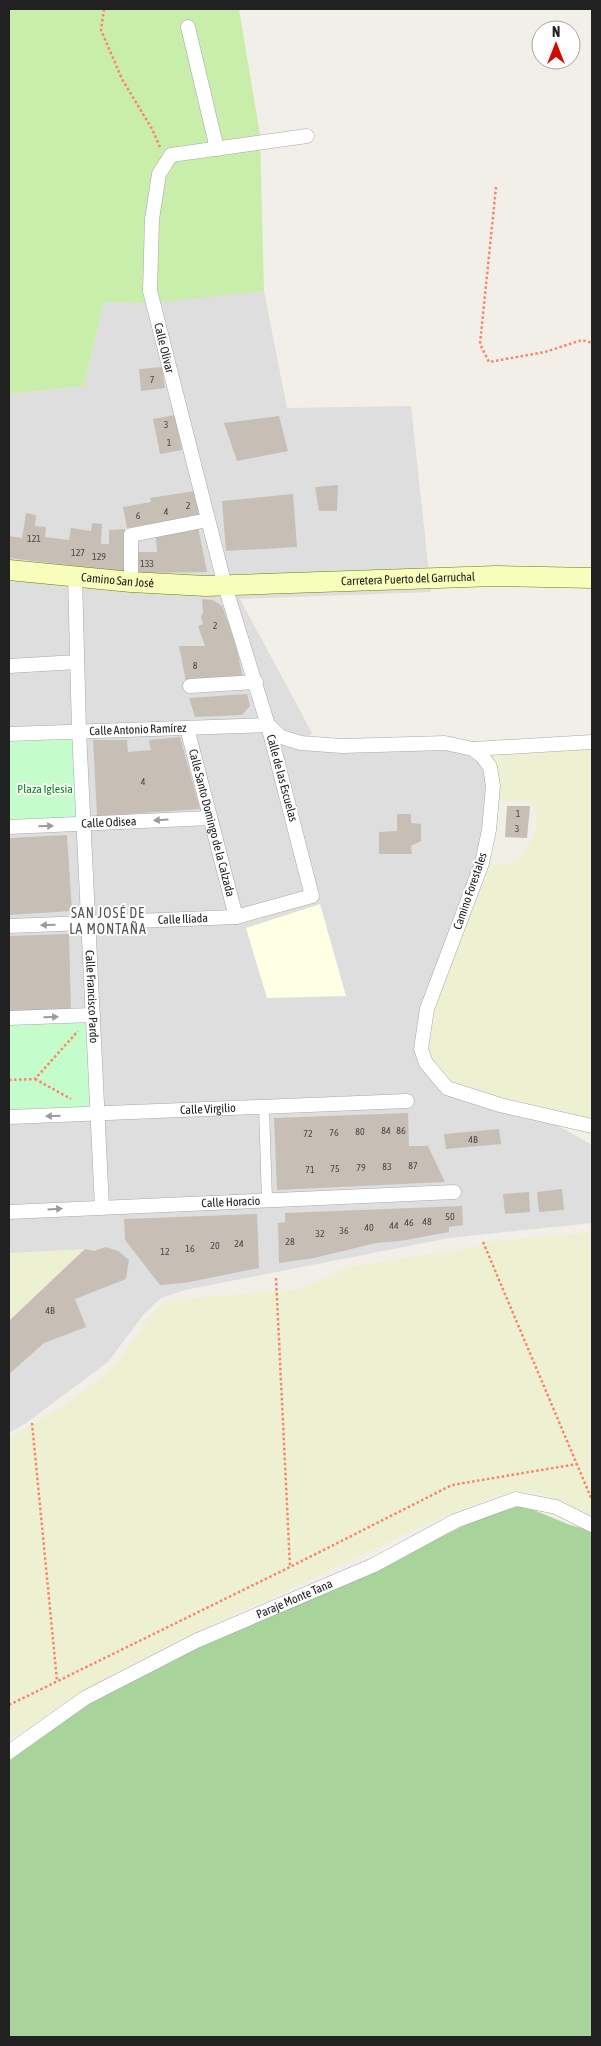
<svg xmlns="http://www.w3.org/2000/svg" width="601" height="2046" viewBox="0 0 601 2046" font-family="'Asap Condensed',sans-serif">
<rect width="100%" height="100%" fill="#f2efe8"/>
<!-- residential -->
<path fill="#dfdede" d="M 264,291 L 287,408 L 411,406 L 431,592 L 240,599 L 312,733 L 302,743 L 473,749 L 493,786 L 470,893 L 421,1049 L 592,1145 L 592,1223 L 449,1238 L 185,1290 L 161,1298 L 144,1314 L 108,1362 L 26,1423 L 9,1433 L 9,394 L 84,386 L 104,302 Z"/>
<!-- education -->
<path fill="#feffe4" d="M 320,904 L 346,996 L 267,998 L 246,928 Z"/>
<!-- farmland -->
<g fill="#edf1d2">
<path d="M 592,742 L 592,1126 L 462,1094 L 426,1063 L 427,1009 L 482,863 L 506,864 L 520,859 L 534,836 L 537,825 L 536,813 L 531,802 L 492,800 L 493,786 L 473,749 Z"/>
<path d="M 592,1232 L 592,1516 L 565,1502 L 535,1492 L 515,1491 L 492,1497 L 423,1526 L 143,1658 L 76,1696 L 9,1740 L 9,1439 L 62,1406 L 93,1384 L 119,1360 L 156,1309 L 164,1303 L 181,1299 L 301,1289 L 348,1267 L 480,1246 L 483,1242 Z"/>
<path d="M 85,1249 L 9,1321 L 9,1253 Z"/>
</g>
<!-- grass -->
<path fill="#c9eeac" d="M 9,9 L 239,9 L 260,134 L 264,291 L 153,303 L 104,302 L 84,386 L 9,394 Z"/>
<!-- forest -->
<path fill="#a8d39a" d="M 524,1506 L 570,1525 L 592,1531 L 592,2037 L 9,2037 L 9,1761 L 85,1704 L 170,1658 L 428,1543 L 496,1510 Z"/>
<!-- park -->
<g fill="#c4fdcb">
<path d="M 79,731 L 84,824 L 9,827 L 9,734 Z"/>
<path d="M 93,1015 L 97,1114 L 9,1117 L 9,1018 Z"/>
</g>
<!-- building -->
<g fill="#c7beb6">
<path d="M 162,367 L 165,388 L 141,391 L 139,369 Z"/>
<path d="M 175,415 L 182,450 L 160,454 L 153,419 Z"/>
<path d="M 279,416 L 288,451 L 237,461 L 224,423 Z"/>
<path d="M 338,485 L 337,511 L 319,511 L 315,487 Z"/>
<path d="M 195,491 L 200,516 L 127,528 L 123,507 L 151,502 L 150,498 Z"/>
<path d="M 293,494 L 297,547 L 226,551 L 222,501 Z"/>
<path d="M 26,513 L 36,515 L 35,526 L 46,527 L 45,537 L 69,540 L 71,528 L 91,531 L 92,523 L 102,524 L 101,544 L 109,544 L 109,530 L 125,529 L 126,572 L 9,558 L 9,536 L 22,538 Z"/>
<path d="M 198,527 L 207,572 L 137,573 L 137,552 L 157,552 L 156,537 Z"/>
<path d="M 202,599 L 213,600 L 222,606 L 235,641 L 243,678 L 186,682 L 179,646 L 205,646 L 198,626 L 203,624 L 201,617 L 203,613 Z"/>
<path d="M 247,694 L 250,706 L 242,715 L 195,717 L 189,698 Z"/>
<path d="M 180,737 L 200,809 L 97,816 L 93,740 L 127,740 L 128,752 L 151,750 L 149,740 Z"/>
<path d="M 507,806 L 530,806 L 527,838 L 505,837 Z"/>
<path d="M 397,814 L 411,814 L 411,823 L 421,824 L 421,841 L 411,846 L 412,854 L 379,854 L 379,832 L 397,831 Z"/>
<path d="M 67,835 L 72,911 L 9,915 L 9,838 Z"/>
<path d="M 69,934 L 71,1011 L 9,1012 L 9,936 Z"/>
<path d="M 408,1113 L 409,1146 L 428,1146 L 445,1182 L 277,1190 L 274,1118 Z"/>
<path d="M 499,1129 L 501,1144 L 446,1149 L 444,1134 Z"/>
<path d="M 562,1189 L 564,1210 L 539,1212 L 537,1192 Z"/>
<path d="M 529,1192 L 530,1212 L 505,1214 L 503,1194 Z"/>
<path d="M 462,1206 L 463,1225 L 449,1227 L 449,1232 L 400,1241 L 376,1243 L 314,1258 L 279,1263 L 278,1223 L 285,1222 L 285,1213 Z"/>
<path d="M 257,1214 L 259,1268 L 184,1283 L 160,1285 L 125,1240 L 124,1219 Z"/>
<path d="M 106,1247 L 118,1251 L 129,1260 L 126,1279 L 75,1299 L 86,1327 L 44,1343 L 9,1374 L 9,1321 L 85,1249 L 94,1251 Z"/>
</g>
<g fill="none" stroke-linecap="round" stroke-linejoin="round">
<!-- pedestrian casing -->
<g stroke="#a8a8a8" stroke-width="11">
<path id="pedestrian" d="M 264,1107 L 267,1200"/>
</g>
<!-- minor casing -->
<g stroke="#a8a8a8" stroke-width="15">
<g id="minor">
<path d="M 188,27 L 217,149"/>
<path id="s1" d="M 75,576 L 79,731 L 102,1207"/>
<path d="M 131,582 L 131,535 L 208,520"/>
<path d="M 9,666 L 77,662"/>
<path d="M 190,686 L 256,682"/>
<path d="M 268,725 L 281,737 L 301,743 L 342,746 L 445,743 L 473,749 L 483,757 L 490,767 L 493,786 L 489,830 L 482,863 L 427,1009 L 421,1049 L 426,1063 L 447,1088 L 500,1105 L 592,1126"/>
<path id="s2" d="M 187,728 L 236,917"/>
<path id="s3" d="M 9,734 L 268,725"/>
<path d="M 473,749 L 592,742"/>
<path id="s4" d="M 9,827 L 210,818"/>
<path id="s5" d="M 9,926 L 236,917 L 312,896 L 268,725 L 225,586 L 150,291 L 152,219 L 159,174 L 171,155 L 307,136"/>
<path d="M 9,1018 L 93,1015"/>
<path id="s6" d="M 9,1117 L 407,1101"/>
<path id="s7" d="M 9,1212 L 454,1192"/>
<path id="s8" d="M 9,1752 L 85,1698 L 196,1641 L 374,1565 L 455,1521 L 516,1499 L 556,1507 L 592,1525"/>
</g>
</g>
<!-- secondary casing -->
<g stroke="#6d8100" stroke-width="21">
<g id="secondary">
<path id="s9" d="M 9,570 L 131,582 L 206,586 L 496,576 L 592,578"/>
</g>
</g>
<!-- path -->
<g stroke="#ff826c" stroke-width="2.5" stroke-dasharray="2.5 2.5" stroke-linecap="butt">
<path d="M 104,9 L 101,30 L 122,79 L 152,129 L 160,147"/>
<path d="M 496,187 L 480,344 L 489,362 L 545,352 L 582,340 L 592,343"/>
<path d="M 35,1079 L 71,1099"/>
<path d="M 9,1080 L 35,1079 L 78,1031"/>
<path d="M 483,1242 L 592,1500"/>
<path d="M 276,1278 L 290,1567"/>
<path d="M 32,1423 L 57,1681"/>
<path d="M 9,1705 L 290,1567 L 452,1485 L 577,1464"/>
</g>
<!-- pedestrian -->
<use href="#pedestrian" stroke="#fff" stroke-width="10"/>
<!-- minor -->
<use href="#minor" stroke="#fff" stroke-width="14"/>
<!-- secondary -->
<use href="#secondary" stroke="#f7fdba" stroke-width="20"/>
</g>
<!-- one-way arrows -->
<defs><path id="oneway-solid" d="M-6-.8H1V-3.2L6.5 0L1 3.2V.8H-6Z" transform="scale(1.25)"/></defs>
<g fill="#9b9b9b">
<use href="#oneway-solid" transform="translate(161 820) rotate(177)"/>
<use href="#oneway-solid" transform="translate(46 826) rotate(-2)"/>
<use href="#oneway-solid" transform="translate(48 925) rotate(178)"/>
<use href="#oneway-solid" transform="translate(51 1017) rotate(-2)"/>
<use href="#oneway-solid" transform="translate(53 1116) rotate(178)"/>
<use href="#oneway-solid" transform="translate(55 1209) rotate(-3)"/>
</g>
<g text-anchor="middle" stroke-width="4" stroke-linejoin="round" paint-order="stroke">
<!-- number labels -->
<g font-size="10" fill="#4a4846">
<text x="152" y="383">7</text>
<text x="166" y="428">3</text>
<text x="169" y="446">1</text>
<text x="188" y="509">2</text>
<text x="166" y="515">4</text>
<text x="138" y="519">6</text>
<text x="34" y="542">121</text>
<text x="78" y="556">127</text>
<text x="99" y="560">129</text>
<text x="147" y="567">133</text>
<text x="215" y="629">2</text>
<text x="195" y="669">8</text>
<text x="143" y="785">4</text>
<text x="518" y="817">1</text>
<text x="517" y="832">3</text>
<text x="386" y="1134">84</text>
<text x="401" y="1134">86</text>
<text x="360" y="1135">80</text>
<text x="334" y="1136">76</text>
<text x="308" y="1137">72</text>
<text x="473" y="1143">4B</text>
<text x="413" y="1169">87</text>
<text x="387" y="1170">83</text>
<text x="361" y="1171">79</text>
<text x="335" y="1172">75</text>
<text x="310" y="1173">71</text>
<text x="450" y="1220">50</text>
<text x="427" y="1225">48</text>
<text x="409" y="1226">46</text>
<text x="394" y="1229">44</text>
<text x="369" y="1231">40</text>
<text x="344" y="1234">36</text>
<text x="320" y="1237">32</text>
<text x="290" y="1245">28</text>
<text x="239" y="1247">24</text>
<text x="215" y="1249">20</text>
<text x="190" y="1252">16</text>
<text x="165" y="1255">12</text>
<text x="50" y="1314">4B</text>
</g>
<!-- street labels -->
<g font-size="12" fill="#212121" stroke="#fff">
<text transform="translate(164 348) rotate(76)" y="4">Calle Olivar</text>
<text dy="4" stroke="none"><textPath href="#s9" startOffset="400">Carretera Puerto del Garruchal</textPath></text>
<text dy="4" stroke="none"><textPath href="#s9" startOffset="109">Camino San José</textPath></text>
<text dy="4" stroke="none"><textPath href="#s3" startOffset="129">Calle Antonio Ramírez</textPath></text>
<text transform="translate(282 778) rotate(75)" y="4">Calle de las Escuelas</text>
<text dy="4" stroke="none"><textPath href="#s2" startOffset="98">Calle Santo Domingo de la Calzada</textPath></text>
<text dy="4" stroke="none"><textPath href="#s4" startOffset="100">Calle Odisea</textPath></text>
<text transform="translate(470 891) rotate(-71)" y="4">Camino Forestales</text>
<text dy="4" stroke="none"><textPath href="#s5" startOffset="174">Calle Ilíada</textPath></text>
<text dy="4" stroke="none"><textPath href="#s1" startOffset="421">Calle Francisco Pardo</textPath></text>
<text dy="4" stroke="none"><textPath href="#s6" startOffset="199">Calle Virgilio</textPath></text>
<text dy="4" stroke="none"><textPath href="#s7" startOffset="222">Calle Horacio</textPath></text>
<text dy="4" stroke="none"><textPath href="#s8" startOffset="325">Paraje Monte Tana</textPath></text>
</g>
<!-- park labels -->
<g font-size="12" fill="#058917" stroke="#fff">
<text x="45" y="793">Plaza Iglesia</text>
</g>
<!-- neighbourhood labels -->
<g font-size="14" letter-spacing="1" fill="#545454" stroke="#fff">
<text x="108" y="918">SAN JOSÉ DE<tspan x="108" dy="16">LA MONTAÑA</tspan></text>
</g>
</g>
<!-- border -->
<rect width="601" height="2046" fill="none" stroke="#212121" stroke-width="20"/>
<!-- north arrow -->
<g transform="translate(556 45)"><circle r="24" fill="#ffffff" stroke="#a6a6a6"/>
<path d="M0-4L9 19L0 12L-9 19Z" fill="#d30a00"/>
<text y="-8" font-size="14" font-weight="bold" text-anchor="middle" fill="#212121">N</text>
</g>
</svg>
